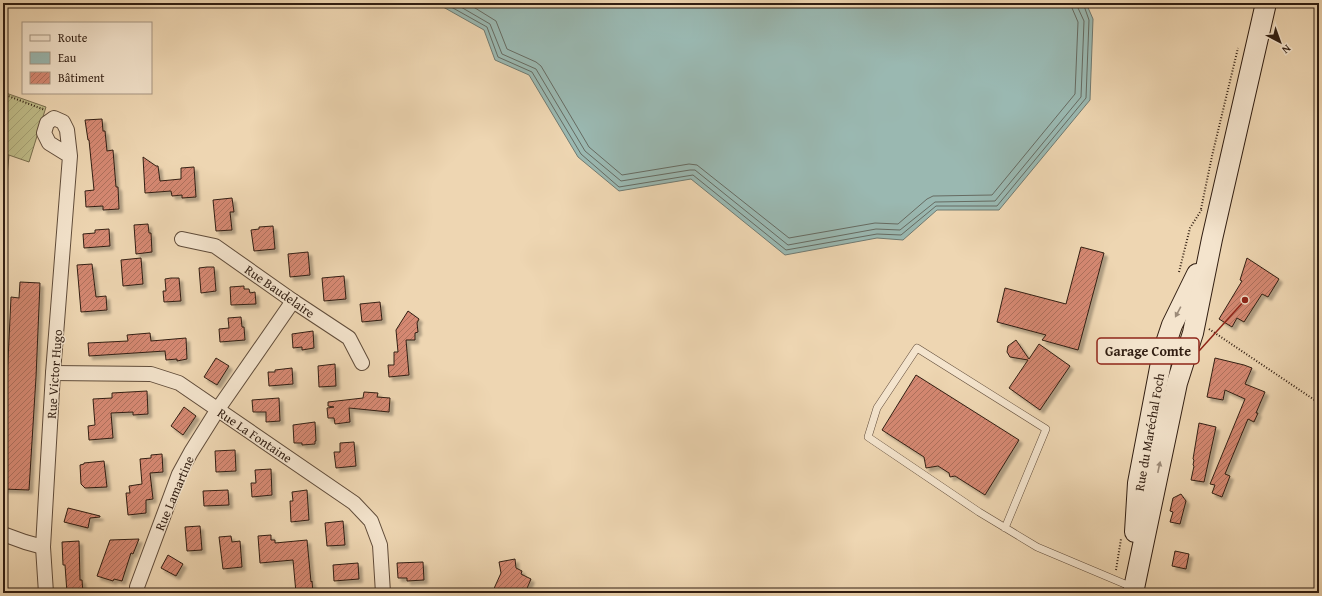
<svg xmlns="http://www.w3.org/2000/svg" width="1322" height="596" viewBox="0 0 1322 596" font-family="'Gentium Book Plus',serif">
<defs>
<pattern id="forest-firs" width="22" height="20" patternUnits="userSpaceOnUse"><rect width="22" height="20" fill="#bfbc88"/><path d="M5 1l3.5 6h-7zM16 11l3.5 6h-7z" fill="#a5a174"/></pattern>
<pattern id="garden-furrows" width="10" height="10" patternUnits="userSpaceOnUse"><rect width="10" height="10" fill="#bfbc88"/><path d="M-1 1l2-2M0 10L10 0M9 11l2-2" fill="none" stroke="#a5a174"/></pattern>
<pattern id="building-hatch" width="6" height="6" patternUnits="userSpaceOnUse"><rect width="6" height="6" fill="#d58872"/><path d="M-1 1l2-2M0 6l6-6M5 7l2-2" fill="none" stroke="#ad6f5c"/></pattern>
<filter id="shadow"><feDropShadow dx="3.5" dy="3.5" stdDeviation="1" flood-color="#0004"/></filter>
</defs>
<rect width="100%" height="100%" fill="#eed6b2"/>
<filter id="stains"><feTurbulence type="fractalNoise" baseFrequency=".005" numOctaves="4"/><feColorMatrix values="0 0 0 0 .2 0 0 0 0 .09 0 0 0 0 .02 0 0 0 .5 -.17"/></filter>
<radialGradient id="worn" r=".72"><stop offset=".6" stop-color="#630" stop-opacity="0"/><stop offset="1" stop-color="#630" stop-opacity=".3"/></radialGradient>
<!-- forest -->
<path fill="url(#forest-firs)" stroke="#786d4d" d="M 3,153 L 9,155 L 3,220 Z"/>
<!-- garden -->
<path fill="url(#garden-furrows)" stroke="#786d4d" d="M 3,92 L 46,107 L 29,162 L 3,153 Z"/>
<!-- water -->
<path fill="#9ab8b1" stroke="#707a71" d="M 436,3 L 1086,3 L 1093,19 L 1090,100 L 999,210 L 937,210 L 903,240 L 877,238 L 785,255 L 691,179 L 619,191 L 578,157 L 529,75 L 495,60 L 484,30 Z"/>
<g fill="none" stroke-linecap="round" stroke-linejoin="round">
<!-- shore -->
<g stroke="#666b62" stroke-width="1">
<path d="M 444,3 L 487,27 L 498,57 L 532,72 L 581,154 L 619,187 L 693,175 L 786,250 L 877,234 L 901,235 L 936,206 L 997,206 L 1086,98 L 1089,20 L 1083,3"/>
<path d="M 454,3 L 490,24 L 502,54 L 536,69 L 585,151 L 621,181 L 690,170 L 695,170 L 788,245 L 876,229 L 900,230 L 935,202 L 995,201 L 1081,97 L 1084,21 L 1078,8 L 1077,3"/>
<path d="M 467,3 L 496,21 L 507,49 L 536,62 L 541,66 L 589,147 L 622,175 L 689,164 L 697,165 L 789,238 L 875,223 L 898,224 L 927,199 L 933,196 L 992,195 L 1075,94 L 1078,22 L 1072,8 L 1071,3"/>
</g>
</g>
<!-- building -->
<g fill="url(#building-hatch)" stroke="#311e12" filter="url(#shadow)">
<path d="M 102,119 L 103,131 L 105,131 L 107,151 L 113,150 L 116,187 L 118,187 L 119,209 L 103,210 L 103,206 L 86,207 L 85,191 L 94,190 L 89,140 L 88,140 L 85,120 Z"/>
<path d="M 143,157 L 156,166 L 158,166 L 160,181 L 181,179 L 181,168 L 194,167 L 196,197 L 182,198 L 182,195 L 172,196 L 171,191 L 145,193 Z"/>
<path d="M 232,198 L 234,212 L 230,212 L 232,230 L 216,231 L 213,200 Z"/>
<path d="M 148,224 L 149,233 L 151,233 L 152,252 L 136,254 L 134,225 Z"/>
<path d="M 273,226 L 275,249 L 254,251 L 251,230 L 259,229 L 259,227 Z"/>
<path d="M 109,229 L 110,246 L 84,248 L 83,234 L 95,233 L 95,230 Z"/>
<path d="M 1081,247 L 1104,253 L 1078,350 L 1042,340 L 1046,335 L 997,322 L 1005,288 L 1066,304 Z"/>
<path d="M 308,252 L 310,275 L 290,277 L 288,254 Z"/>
<path d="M 141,258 L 143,284 L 123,286 L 121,260 Z"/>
<path d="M 1247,258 L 1279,279 L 1268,297 L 1262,294 L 1244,322 L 1237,318 L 1232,327 L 1219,319 L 1242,281 L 1240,280 Z"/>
<path d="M 92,264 L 96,297 L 106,296 L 107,310 L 81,312 L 77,265 Z"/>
<path d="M 207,267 L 214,267 L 216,291 L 201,293 L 199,268 Z"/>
<path d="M 344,276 L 346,299 L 324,301 L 322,278 Z"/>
<path d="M 171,278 L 179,278 L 181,301 L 164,302 L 163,291 L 166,291 L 165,279 Z"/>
<path d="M 20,282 L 40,283 L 36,377 L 29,490 L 3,489 L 3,401 L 5,401 L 6,382 L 7,382 L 11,297 L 19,298 Z"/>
<path d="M 244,286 L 244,289 L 249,289 L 250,293 L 255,292 L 256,304 L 231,305 L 230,287 Z"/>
<path d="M 380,302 L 382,320 L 362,322 L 360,304 Z"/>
<path d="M 408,311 L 419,319 L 417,323 L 418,332 L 415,333 L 415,340 L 406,340 L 409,375 L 389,377 L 388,365 L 394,365 L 394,352 L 398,352 L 396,330 Z"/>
<path d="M 241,317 L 242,327 L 244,327 L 245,340 L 220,342 L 219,329 L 229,328 L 228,318 Z"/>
<path d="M 313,331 L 314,348 L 302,350 L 302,347 L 293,348 L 292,334 Z"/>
<path d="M 150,333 L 151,341 L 186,338 L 187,359 L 177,361 L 177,359 L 166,360 L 165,351 L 89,356 L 88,343 L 128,341 L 127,335 Z"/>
<path d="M 1016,340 L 1029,359 L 1039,344 L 1070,366 L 1040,410 L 1009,388 L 1028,360 L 1010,357 L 1007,352 L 1008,346 Z"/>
<path d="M 216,358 L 229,366 L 217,385 L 204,377 Z"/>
<path d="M 1215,358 L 1244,365 L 1252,368 L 1245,384 L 1265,392 L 1256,413 L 1258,413 L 1254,422 L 1248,419 L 1225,474 L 1230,476 L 1222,497 L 1212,493 L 1215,485 L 1210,484 L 1245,399 L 1225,390 L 1223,400 L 1207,397 Z"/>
<path d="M 335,364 L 336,386 L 319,387 L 318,366 Z"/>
<path d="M 292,368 L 293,384 L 269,386 L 268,372 L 275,372 L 275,370 Z"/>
<path d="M 916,375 L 1019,440 L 985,495 L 955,476 L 950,477 L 949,473 L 938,466 L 926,468 L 924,457 L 882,430 Z"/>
<path d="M 147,391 L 148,414 L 133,415 L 133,412 L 111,413 L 113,438 L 89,440 L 88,426 L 95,425 L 93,399 L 112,398 L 112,393 Z"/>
<path d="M 364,392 L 378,393 L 377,397 L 390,398 L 389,412 L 349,408 L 350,422 L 335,424 L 334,418 L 328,418 L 327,408 L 334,407 L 328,406 L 328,402 L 363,398 Z"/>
<path d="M 279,398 L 280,421 L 266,422 L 266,412 L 253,412 L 252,400 Z"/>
<path d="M 184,407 L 196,416 L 183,435 L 171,426 Z"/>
<path d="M 315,422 L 316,441 L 315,441 L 315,444 L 302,445 L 302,443 L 294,443 L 293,425 Z"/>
<path d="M 1199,423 L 1216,427 L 1204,482 L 1191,480 L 1194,466 L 1193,465 L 1194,460 L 1193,459 Z"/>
<path d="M 354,442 L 356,466 L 336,468 L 334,452 L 340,452 L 340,443 Z"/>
<path d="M 235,450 L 236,471 L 216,472 L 215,451 Z"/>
<path d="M 162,454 L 163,472 L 150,473 L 153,499 L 146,500 L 146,513 L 128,515 L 126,493 L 130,493 L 129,486 L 142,484 L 140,459 L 151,458 L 151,455 Z"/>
<path d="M 104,461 L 107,487 L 85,488 L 81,484 L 80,465 L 84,464 L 84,463 Z"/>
<path d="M 271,469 L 272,495 L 252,497 L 251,483 L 256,483 L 255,470 Z"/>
<path d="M 228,490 L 229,505 L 204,506 L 203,491 Z"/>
<path d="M 307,490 L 309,520 L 291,522 L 290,501 L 293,501 L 292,492 Z"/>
<path d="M 1181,494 L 1186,501 L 1180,524 L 1170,522 L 1173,512 L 1170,511 L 1173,498 Z"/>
<path d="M 68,508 L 100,516 L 100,517 L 90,518 L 88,528 L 64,522 Z"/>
<path d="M 343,521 L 345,545 L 327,546 L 325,523 Z"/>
<path d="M 200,526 L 202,550 L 187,551 L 185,527 Z"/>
<path d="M 271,535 L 271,540 L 275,540 L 275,543 L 307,540 L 311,582 L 312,581 L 313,593 L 296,593 L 293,560 L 260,563 L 258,536 Z"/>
<path d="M 231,536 L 232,542 L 240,541 L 242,567 L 223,569 L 219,537 Z"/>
<path d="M 139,539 L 133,554 L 131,553 L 122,581 L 114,579 L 113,581 L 97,576 L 110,540 Z"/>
<path d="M 79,541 L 80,580 L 82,580 L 83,593 L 67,593 L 65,565 L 63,565 L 62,542 Z"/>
<path d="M 1175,551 L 1189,554 L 1186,569 L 1172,566 Z"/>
<path d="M 168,555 L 183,564 L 176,576 L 161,568 Z"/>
<path d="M 515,559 L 516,568 L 522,571 L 521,574 L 531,579 L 525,593 L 492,593 L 501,573 L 499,562 Z"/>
<path d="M 423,562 L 424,580 L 407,581 L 407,578 L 398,578 L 397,563 Z"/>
<path d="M 358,563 L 359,579 L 334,581 L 333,565 Z"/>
</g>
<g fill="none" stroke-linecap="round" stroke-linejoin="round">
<!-- service casing -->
<g stroke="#604c3a" stroke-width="8">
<path id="service" d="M 1005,528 L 1046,429 L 917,348 L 877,408 L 868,437 L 979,512 L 1037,547 L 1132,587"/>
</g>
<!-- minor casing -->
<g stroke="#604c3a" stroke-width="16">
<g id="minor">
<path d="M 182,239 L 215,246 L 293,301 L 349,338 L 362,363"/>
<path d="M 53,373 L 151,374 L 179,383 L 354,503 L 371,521 L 380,545 L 383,593"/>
<path d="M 3,534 L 25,542 L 43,547"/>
<path d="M 46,593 L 43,547 L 53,373 L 70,156 L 49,143 L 44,133 L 47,123 L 54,118 L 63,122 L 67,130 L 70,156"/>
<path d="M 137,593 L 137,587 L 179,474 L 191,452 L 218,409 L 293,301"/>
</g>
</g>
<!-- secondary casing -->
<g stroke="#311e12" stroke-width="22">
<g id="secondary">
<path d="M 1135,532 L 1138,483 L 1163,352 L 1172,325 L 1197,274"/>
<path d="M 1133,593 L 1177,383 L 1193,333 L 1212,239 L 1266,3"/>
</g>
</g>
<!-- path -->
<g stroke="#311e12" stroke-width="2" stroke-dasharray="1 2" stroke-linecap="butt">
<path d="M 3,94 L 45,110"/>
<path d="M 1201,209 L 1212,156 L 1238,48"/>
<path d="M 1179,272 L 1190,228 L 1202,209"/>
<path d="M 1209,329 L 1319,403"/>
<path d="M 1116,570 L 1121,539"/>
</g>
<!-- service -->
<use href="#service" stroke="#f4e4cd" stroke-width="7"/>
<!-- minor -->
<use href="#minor" stroke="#f4e4cd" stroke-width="14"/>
<!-- secondary -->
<use href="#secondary" stroke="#f4e4cd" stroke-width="20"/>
</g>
<!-- one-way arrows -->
<defs><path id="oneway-solid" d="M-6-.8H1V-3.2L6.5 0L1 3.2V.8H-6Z"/></defs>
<g fill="#9c8b79">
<use href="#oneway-solid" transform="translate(1178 312) rotate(118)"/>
<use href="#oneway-solid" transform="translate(1159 467) rotate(-78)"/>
</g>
<g text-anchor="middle" stroke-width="3" stroke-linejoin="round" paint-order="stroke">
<!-- street labels -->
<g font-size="13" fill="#311e12" stroke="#f4e4cd">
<text transform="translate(280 291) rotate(35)" y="5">Rue Baudelaire</text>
<text transform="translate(54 374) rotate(-86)" y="5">Rue Victor Hugo</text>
<text transform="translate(1149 432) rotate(-80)" y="5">Rue du Maréchal Foch</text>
<text transform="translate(255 435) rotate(34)" y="5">Rue La Fontaine</text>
<text transform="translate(174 493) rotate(-67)" y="5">Rue Lamartine</text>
</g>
</g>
<!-- callouts -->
<path fill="none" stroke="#8f2418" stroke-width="1.5" d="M1245 300L1199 351"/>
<circle fill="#8f2418" stroke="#f4e4cd" stroke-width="1.5" cx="1245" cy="300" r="4"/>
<rect fill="#f4e4cd" stroke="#8f2418" stroke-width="1.5" x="1097" y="338" width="102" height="26" rx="4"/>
<g font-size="14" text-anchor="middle" font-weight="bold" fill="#311e12">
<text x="1148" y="356">Garage Comte</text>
</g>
<!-- margin -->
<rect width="1322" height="596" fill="none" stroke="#eed6b2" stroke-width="16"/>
<rect x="4" y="4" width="1314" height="588" fill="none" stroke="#311e12" stroke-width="2"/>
<rect x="8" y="8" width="1306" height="580" fill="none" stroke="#311e12"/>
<!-- legend -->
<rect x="22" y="22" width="130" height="72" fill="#f4e4cd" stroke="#a69582"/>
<rect x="30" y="35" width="20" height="6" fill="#f4e4cd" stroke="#a69582"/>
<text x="58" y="42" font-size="12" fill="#311e12">Route</text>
<rect x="30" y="52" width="20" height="12" fill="#9ab8b1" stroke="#a69582"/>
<text x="58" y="62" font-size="12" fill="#311e12">Eau</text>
<rect x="30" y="72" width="20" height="12" fill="url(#building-hatch)" stroke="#a69582"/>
<text x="58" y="82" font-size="12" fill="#311e12">Bâtiment</text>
<!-- north arrow -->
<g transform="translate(1280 42) rotate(139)" stroke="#f4e4cd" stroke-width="3" paint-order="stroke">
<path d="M0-3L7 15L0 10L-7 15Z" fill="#311e12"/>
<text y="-6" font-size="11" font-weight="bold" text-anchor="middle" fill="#311e12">N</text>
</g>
<rect width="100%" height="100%" filter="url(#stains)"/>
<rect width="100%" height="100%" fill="url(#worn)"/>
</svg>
